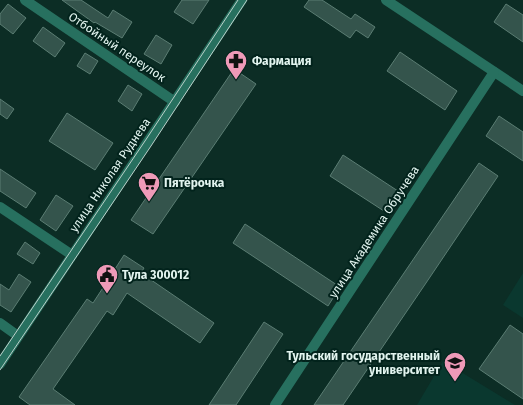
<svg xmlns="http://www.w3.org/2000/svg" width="523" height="405" viewBox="0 0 523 405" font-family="'Fira Sans',sans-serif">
<rect width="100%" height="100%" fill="#0c2d25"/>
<!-- built -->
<g fill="#0a382f">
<path d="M 523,273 L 523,318 L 503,305 Z"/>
<path d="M 443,361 L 515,405 L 417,405 Z"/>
</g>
<!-- building -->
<g fill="#34544c" stroke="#5b7d73">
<path d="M 62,0 L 81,0 L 108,18 L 113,10 L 132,22 L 122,38 L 95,22 L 94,23 Z"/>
<path d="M 182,0 L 209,0 L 193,24 L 174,12 Z"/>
<path d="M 309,0 L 322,0 L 351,19 L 355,14 L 375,27 L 368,38 L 356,30 L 350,38 L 304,7 Z"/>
<path d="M 8,4 L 26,18 L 13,34 L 0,24 L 0,14 Z"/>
<path d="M 506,4 L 523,15 L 523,42 L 494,22 Z"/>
<path d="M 43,27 L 65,43 L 55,57 L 33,41 Z"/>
<path d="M 156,35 L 172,45 L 161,64 L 144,54 Z"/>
<path d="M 400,52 L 457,91 L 445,110 L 387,71 Z"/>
<path d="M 85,53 L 98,61 L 90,74 L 77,66 Z"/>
<path d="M 234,69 L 256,84 L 153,234 L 131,220 Z"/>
<path d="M 128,85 L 142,94 L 132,111 L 118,101 Z"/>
<path d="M 0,99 L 14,109 L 7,119 L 0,114 Z"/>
<path d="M 67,113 L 113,143 L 95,170 L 49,141 Z"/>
<path d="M 499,116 L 523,132 L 523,161 L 486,136 Z"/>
<path d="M 343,155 L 401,193 L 387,213 L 330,176 Z"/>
<path d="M 479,163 L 498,176 L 426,283 L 343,405 L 314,405 Z"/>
<path d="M 0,169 L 36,193 L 26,208 L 0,191 Z"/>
<path d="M 56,195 L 73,206 L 56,231 L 40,220 Z"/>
<path d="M 245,224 L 340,287 L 328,306 L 233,243 Z"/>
<path d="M 25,242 L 40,253 L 33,264 L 17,254 Z"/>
<path d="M 124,255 L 144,268 L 141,273 L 214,323 L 200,343 L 127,293 L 113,315 L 107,311 L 53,389 L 75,405 L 30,405 L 19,397 L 87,299 L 93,303 L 108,280 L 102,276 L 109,265 L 115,269 Z"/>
<path d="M 19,274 L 31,282 L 11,312 L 0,305 L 0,284 L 9,290 Z"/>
<path d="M 264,322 L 283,334 L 236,405 L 209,405 Z"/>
<path d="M 510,325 L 523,334 L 523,399 L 479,369 Z"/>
</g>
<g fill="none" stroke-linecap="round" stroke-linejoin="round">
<!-- minor -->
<g stroke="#27705f" stroke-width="10">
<path d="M 25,0 L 175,102"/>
<path d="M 386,0 L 523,91"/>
<path d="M 0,207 L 72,255"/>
<path d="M 0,323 L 18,336"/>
<path d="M 275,405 L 494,72"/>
</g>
<!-- tertiary -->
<path stroke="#27705f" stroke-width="10" d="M 0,364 L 242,0"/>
<!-- tram -->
<g stroke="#bacfc9" stroke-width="1">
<path d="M 0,356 L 147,138 L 238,0"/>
<path d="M 0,370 L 151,146 L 247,0"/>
</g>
</g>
<!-- icons -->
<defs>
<g id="pharmacy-pin" transform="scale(1.15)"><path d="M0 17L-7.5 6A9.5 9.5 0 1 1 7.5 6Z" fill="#ef9ab8" stroke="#02231c"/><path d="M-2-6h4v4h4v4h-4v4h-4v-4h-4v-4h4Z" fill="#111"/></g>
<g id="supermarket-pin" transform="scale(1.15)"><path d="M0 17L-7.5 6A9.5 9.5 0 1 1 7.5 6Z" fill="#ef9ab8" stroke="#02231c"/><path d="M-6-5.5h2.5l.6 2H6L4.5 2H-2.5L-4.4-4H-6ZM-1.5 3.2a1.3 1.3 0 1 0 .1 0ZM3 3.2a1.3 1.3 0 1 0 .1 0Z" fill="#111"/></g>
<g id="civic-pin" transform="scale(1.15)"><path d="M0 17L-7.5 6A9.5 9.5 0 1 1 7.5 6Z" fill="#ef9ab8" stroke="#02231c"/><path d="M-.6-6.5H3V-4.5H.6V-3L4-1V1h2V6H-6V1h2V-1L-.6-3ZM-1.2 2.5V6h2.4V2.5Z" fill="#111"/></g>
<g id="university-pin" transform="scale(1.15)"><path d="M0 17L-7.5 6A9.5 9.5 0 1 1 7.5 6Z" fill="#ef9ab8" stroke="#02231c"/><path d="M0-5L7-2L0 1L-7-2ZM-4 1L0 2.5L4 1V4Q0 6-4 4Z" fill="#111"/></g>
</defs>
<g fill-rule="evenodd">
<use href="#pharmacy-pin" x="236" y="61"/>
<use href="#supermarket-pin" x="149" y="183"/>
<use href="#civic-pin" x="107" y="275"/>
<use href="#university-pin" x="455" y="363"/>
</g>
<g text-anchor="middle" stroke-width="4" stroke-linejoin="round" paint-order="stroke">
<!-- street labels -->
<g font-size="12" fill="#e2f4ef" stroke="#02231c">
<text transform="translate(117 47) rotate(34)" y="4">Отбойный переулок</text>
<text transform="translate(110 175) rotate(-56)" y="4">улица Николая Руднева</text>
<text transform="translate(374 232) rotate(-57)" y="4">улица Академика Обручева</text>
</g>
<!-- poi labels -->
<g font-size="12" font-weight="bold" fill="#e2f4ef" stroke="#02231c" text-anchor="start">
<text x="252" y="65">Фармация</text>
<text x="164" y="187">Пятёрочка</text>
<text x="122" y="279">Тула 300012</text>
<text x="440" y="360" text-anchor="end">Тульский государственный<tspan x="440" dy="14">университет</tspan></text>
</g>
</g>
</svg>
